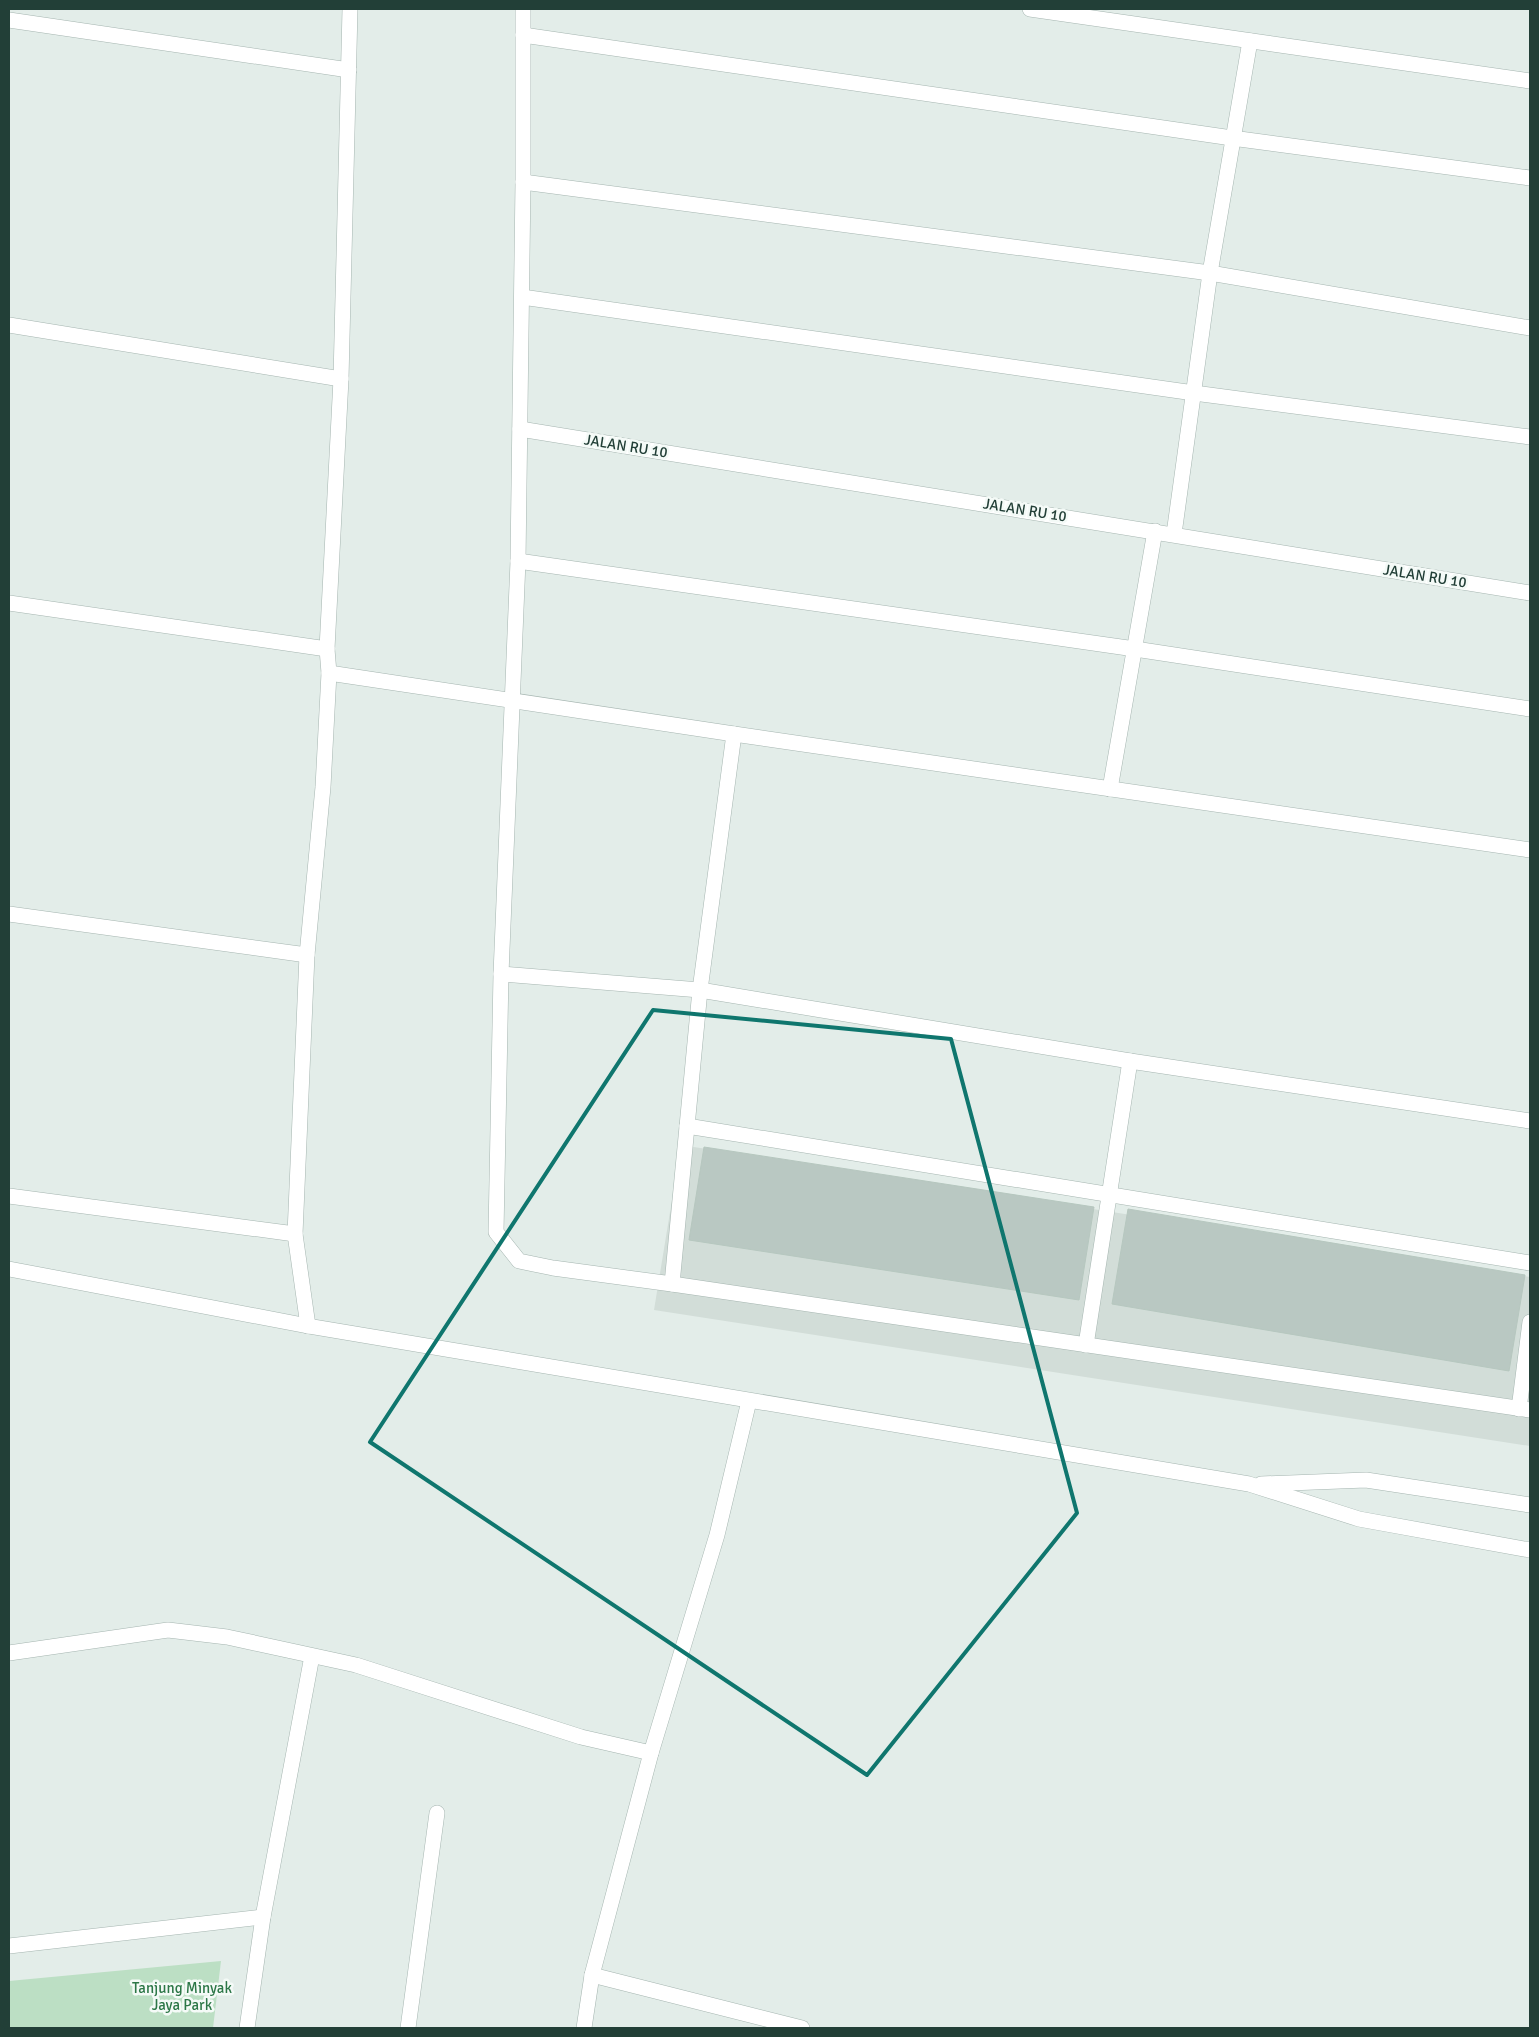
<svg xmlns="http://www.w3.org/2000/svg" width="1539" height="2037" viewBox="0 0 1539 2037" font-family="Signika,sans-serif">
<rect width="100%" height="100%" fill="#e3ede9"/>
<!-- built -->
<path fill="#d2ddd8" d="M 681,1145 L 1530,1277 L 1530,1446 L 654,1310 Z"/>
<!-- green -->
<path fill="#bcdfc4" d="M 221,1961 L 213,2028 L 9,2028 L 9,1981 Z"/>
<!-- building -->
<g fill="#b9c8c2" stroke="#b6c7bf">
<path d="M 704,1147 L 1094,1207 L 1079,1300 L 689,1240 Z"/>
<path d="M 1128,1209 L 1525,1275 L 1509,1371 L 1112,1304 Z"/>
</g>
<g fill="none" stroke-linecap="round" stroke-linejoin="round">
<!-- service casing -->
<g stroke="#a5b5b0" stroke-width="16">
<g id="service">
<path d="M 523,35 L 1232,138 L 1530,178"/>
<path d="M 522,297 L 1194,393 L 1530,437"/>
<path d="M 1174,534 L 1210,273 L 1250,41"/>
<path d="M 518,561 L 1135,649 L 1530,709"/>
<path d="M 1110,789 L 1155,531"/>
<path d="M 687,1126 L 1530,1263"/>
<path d="M 672,1284 L 700,990"/>
<path d="M 1086,1345 L 1130,1061"/>
<path d="M 1519,1409 L 1530,1322"/>
<path d="M 408,2028 L 437,1813"/>
</g>
</g>
<!-- minor casing -->
<g stroke="#a5b5b0" stroke-width="16">
<g id="minor">
<path d="M 523,9 L 523,182 L 518,561 L 501,974 L 496,1232 L 519,1261 L 553,1268 L 672,1284 L 1530,1410"/>
<path d="M 1030,9 L 1530,81"/>
<path d="M 9,20 L 349,70"/>
<path d="M 523,182 L 1210,273 L 1530,328"/>
<path d="M 9,325 L 341,379"/>
<path d="M 520,429 L 1530,593"/>
<path d="M 9,603 L 327,649"/>
<path d="M 329,673 L 734,734 L 1530,850"/>
<path d="M 9,914 L 307,955"/>
<path d="M 501,974 L 700,990 L 1130,1061 L 1530,1121"/>
<path d="M 700,990 L 734,734"/>
<path d="M 9,1196 L 295,1234"/>
<path d="M 308,1326 L 295,1234 L 307,955 L 323,787 L 329,673 L 327,649 L 341,379 L 350,9"/>
<path d="M 9,1653 L 168,1630 L 227,1637 L 356,1665 L 581,1737 L 651,1753"/>
<path d="M 9,1946 L 263,1917"/>
<path d="M 592,1975 L 802,2028"/>
<path d="M 247,2028 L 263,1917 L 312,1656"/>
<path d="M 584,2028 L 592,1975 L 651,1753 L 717,1535 L 749,1401"/>
</g>
</g>
<!-- tertiary casing -->
<g stroke="#a5b5b0" stroke-width="16">
<g id="tertiary">
<path d="M 9,1269 L 308,1326 L 1249,1484 L 1359,1519 L 1530,1550"/>
<path d="M 1261,1484 L 1366,1480 L 1530,1505"/>
</g>
</g>
<!-- service -->
<use href="#service" stroke="#fff" stroke-width="15"/>
<!-- minor -->
<use href="#minor" stroke="#fff" stroke-width="15"/>
<!-- tertiary -->
<use href="#tertiary" stroke="#fff" stroke-width="15"/>
</g>
<!-- marked area -->
<path fill="none" stroke="#0f766e" stroke-width="4" stroke-linejoin="round" d="M 653,1010 L 951,1039 L 1077,1513 L 867,1775 L 370,1442 Z"/>
<g text-anchor="middle" stroke-width="5" stroke-linejoin="round" paint-order="stroke">
<!-- street labels -->
<g font-size="15" fill="#223f37" stroke="#f4faf7">
<text transform="translate(626 446) rotate(9)" y="5">JALAN RU 10</text>
<text transform="translate(1025 510) rotate(9)" y="5">JALAN RU 10</text>
<text transform="translate(1425 576) rotate(9)" y="5">JALAN RU 10</text>
</g>
<!-- park labels -->
<g font-size="15" fill="#2c7747" stroke="#f4faf7">
<text x="182" y="1993">Tanjung Minyak<tspan x="182" dy="17">Jaya Park</tspan></text>
</g>
</g>
<!-- border -->
<rect width="1539" height="2037" fill="none" stroke="#223f37" stroke-width="20"/>
</svg>
